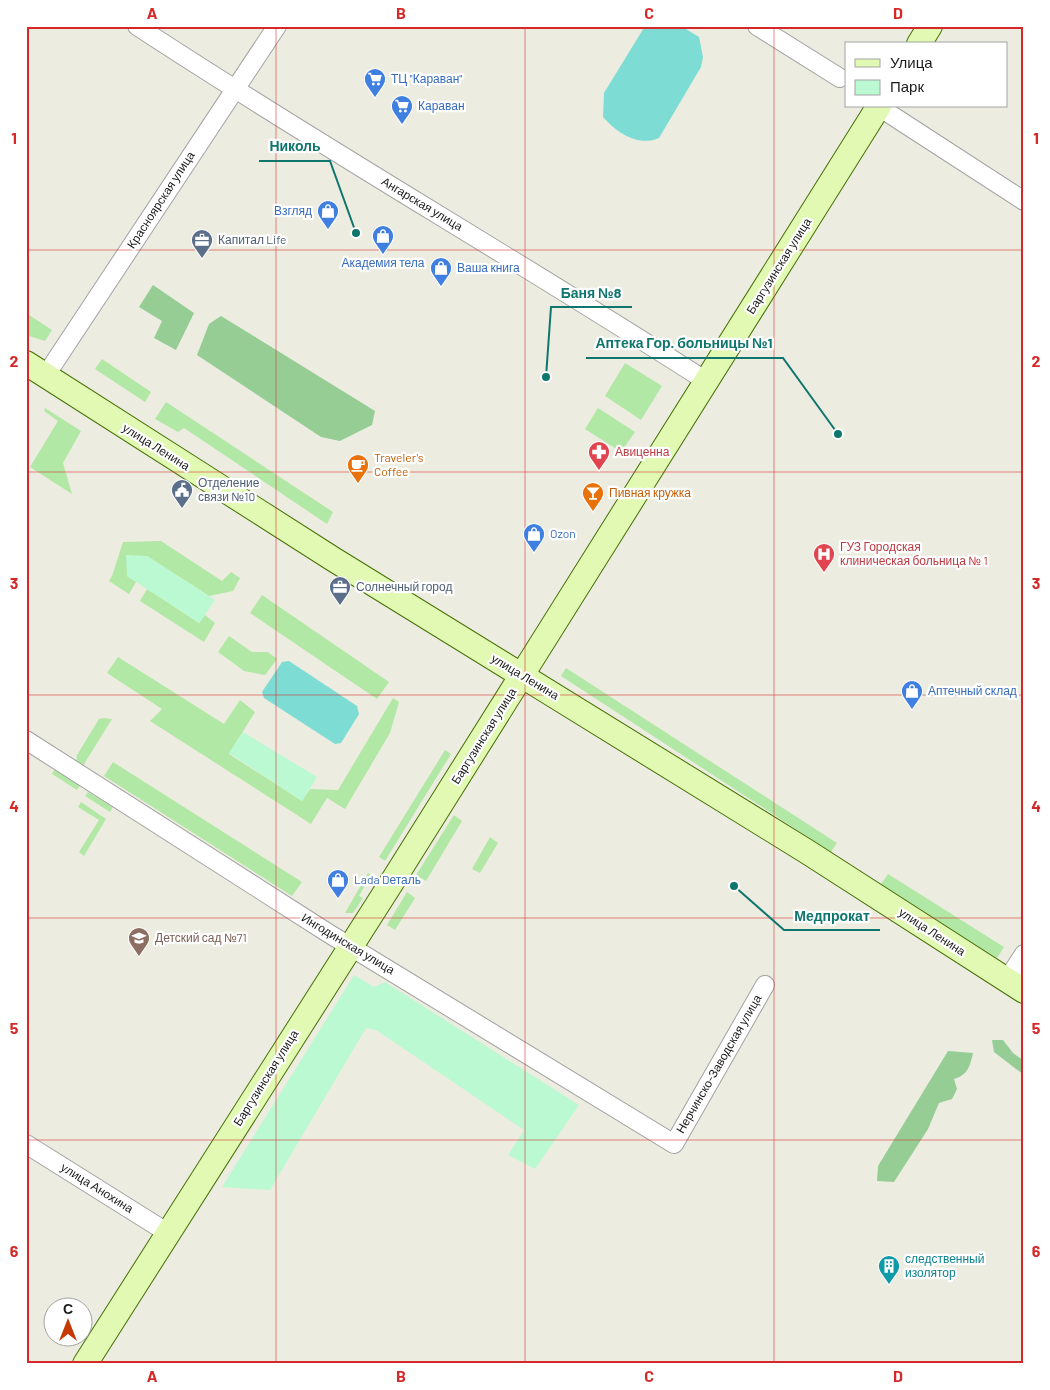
<svg xmlns="http://www.w3.org/2000/svg" width="1050" height="1390" viewBox="0 0 1050 1390" font-family="Barlow,sans-serif">
<rect width="100%" height="100%" fill="#edece0"/>
<!-- grass -->
<g fill="#b2e8a5">
<path d="M 26,313 L 52,330 L 45,341 L 26,335 Z"/>
<path d="M 102,359 L 151,392 L 145,402 L 95,369 Z"/>
<path d="M 625,363 L 662,386 L 641,420 L 605,396 Z"/>
<path d="M 166,402 L 333,512 L 327,524 L 184,428 L 178,432 L 155,419 Z"/>
<path d="M 45,408 L 81,431 L 63,463 L 72,494 L 30,467 L 58,421 L 44,411 Z"/>
<path d="M 598,408 L 635,432 L 621,452 L 585,429 Z"/>
<path d="M 161,541 L 222,581 L 231,572 L 240,578 L 233,591 L 209,596 L 147,556 L 127,576 L 136,582 L 129,594 L 109,581 L 112,576 L 123,542 Z"/>
<path d="M 147,589 L 199,623 L 205,615 L 215,623 L 204,642 L 140,601 Z"/>
<path d="M 262,595 L 389,682 L 377,699 L 250,613 Z"/>
<path d="M 229,636 L 252,652 L 268,652 L 277,659 L 265,675 L 244,671 L 218,652 Z"/>
<path d="M 118,657 L 224,724 L 240,700 L 255,712 L 229,754 L 302,801 L 310,789 L 338,790 L 393,698 L 399,702 L 390,733 L 345,809 L 327,798 L 311,824 L 150,721 L 162,709 L 107,673 Z"/>
<path d="M 566,668 L 837,843 L 831,852 L 561,676 Z"/>
<path d="M 103,718 L 112,719 L 81,769 L 76,763 L 77,755 L 99,719 Z"/>
<path d="M 445,750 L 451,754 L 385,861 L 379,857 Z"/>
<path d="M 113,762 L 302,882 L 292,896 L 104,776 Z"/>
<path d="M 55,769 L 80,785 L 77,790 L 52,774 Z"/>
<path d="M 88,792 L 113,807 L 110,812 L 85,796 Z"/>
<path d="M 81,802 L 106,819 L 84,856 L 79,852 L 99,820 L 78,807 Z"/>
<path d="M 454,815 L 462,821 L 426,881 L 416,875 Z"/>
<path d="M 490,837 L 498,843 L 480,873 L 472,869 Z"/>
<path d="M 368,873 L 371,875 L 359,896 L 363,898 L 353,913 L 345,913 Z"/>
<path d="M 888,874 L 1004,947 L 997,958 L 881,884 Z"/>
<path d="M 407,892 L 415,898 L 395,930 L 387,925 Z"/>
</g>
<!-- forest -->
<g fill="#95cd95">
<path d="M 153,285 L 194,313 L 176,350 L 154,338 L 162,321 L 139,307 Z"/>
<path d="M 221,316 L 375,411 L 372,425 L 340,441 L 321,437 L 197,355 L 209,324 Z"/>
<path d="M 992,1040 L 1003,1040 L 1013,1053 L 1024,1061 L 1024,1075 L 994,1052 Z"/>
<path d="M 948,1051 L 973,1053 C 970,1066 968,1075 954,1079 L 957,1089 L 952,1099 L 939,1103 L 928,1129 L 894,1182 L 877,1181 L 878,1166 Z"/>
</g>
<!-- park -->
<g fill="#bbf9d2">
<path d="M 126,555 L 147,556 L 215,600 L 199,623 L 127,576 Z"/>
<path d="M 243,732 L 317,777 L 302,801 L 229,753 Z"/>
<path d="M 354,975 L 374,987 L 385,982 L 579,1105 L 535,1169 L 508,1155 L 524,1130 L 376,1030 L 366,1028 L 270,1190 L 222,1187 Z"/>
</g>
<!-- pitch -->
<g fill="#7dddd4">
<path d="M 645,26 L 681,26 L 699,37 L 703,57 L 701,67 L 659,138 C 638,147 617,133 603,117 L 604,93 Z"/>
<path d="M 289,661 L 357,706 L 359,714 L 341,743 L 335,744 L 264,698 L 262,692 L 282,662 Z"/>
</g>
<g fill="none" stroke-linecap="round" stroke-linejoin="round">
<!-- minor casing -->
<g stroke="#a2a2a2" stroke-width="20">
<g id="minor">
<path d="M 137,26 C 324,149 518,260 706,381"/>
<path d="M 757,26 L 840,78"/>
<path d="M 879,107 L 1024,201"/>
<path d="M 46,375 L 277,26"/>
<path d="M 26,740 L 328,933 L 674,1144 L 765,985"/>
<path d="M 1007,980 L 1024,954"/>
<path d="M 26,1144 L 168,1233"/>
</g>
</g>
<!-- secondary casing -->
<g stroke="#457004" stroke-width="26">
<g id="secondary">
<path d="M 919,44 L 930,26"/>
<path d="M 26,363 L 333,559 L 806,851 L 1024,991"/>
<path d="M 85,1364 L 397,874 L 879,106"/>
</g>
</g>
<!-- minor -->
<use href="#minor" stroke="#fff" stroke-width="18"/>
<!-- secondary -->
<use href="#secondary" stroke="#e1f9b2" stroke-width="24"/>
</g>
<!-- grid -->
<path fill="none" stroke="#d62828" stroke-width="1" stroke-opacity="0.55" d="M 276,26 L 276,1364M 525,26 L 525,1364M 774,26 L 774,1364M 26,250 L 1024,250M 26,472 L 1024,472M 26,695 L 1024,695M 26,918 L 1024,918M 26,1140 L 1024,1140"/>
<!-- icons -->
<defs>
<g id="supermarket-pin" transform="scale(1.125)"><path d="M0 17L-7.5 6A9.5 9.5 0 1 1 7.5 6Z" fill="#3f7fe0" stroke="#fff"/><path d="M-6-5.5h2.5l.6 2H6L4.5 2H-2.5L-4.4-4H-6ZM-1.5 3.2a1.3 1.3 0 1 0 .1 0ZM3 3.2a1.3 1.3 0 1 0 .1 0Z" fill="#fff"/></g>
<g id="shop-pin" transform="scale(1.125)"><path d="M0 17L-7.5 6A9.5 9.5 0 1 1 7.5 6Z" fill="#3f7fe0" stroke="#fff"/><path d="M-5-2.5h2.3a2.7 3.5 0 0 1 5.4 0H5L5.5 6h-11ZM-1.5-2.5h3a1.5 2.3 0 0 0-3 0Z" fill="#fff"/></g>
<g id="office-pin" transform="scale(1.125)"><path d="M0 17L-7.5 6A9.5 9.5 0 1 1 7.5 6Z" fill="#5c6f8a" stroke="#fff"/><path d="M-6-3h4V-5.5h4V-3h4V5H-6ZM-1-4.5V-3h2v-1.5ZM-6 0V1H6V0Z" fill="#fff"/></g>
<g id="pharmacy-pin" transform="scale(1.125)"><path d="M0 17L-7.5 6A9.5 9.5 0 1 1 7.5 6Z" fill="#e0444e" stroke="#fff"/><path d="M-2-6h4v4h4v4h-4v4h-4v-4h-4v-4h4Z" fill="#fff"/></g>
<g id="cafe-pin" transform="scale(1.125)"><path d="M0 17L-7.5 6A9.5 9.5 0 1 1 7.5 6Z" fill="#e8710a" stroke="#fff"/><path d="M-5.5-4.5H6V0H3Q3 3.5 0 3.5H-2.5Q-5.5 3.5-5.5 0ZM3-3.2v2h1.7v-2ZM-6 4.5H4V6H-6Z" fill="#fff"/></g>
<g id="civic-pin" transform="scale(1.125)"><path d="M0 17L-7.5 6A9.5 9.5 0 1 1 7.5 6Z" fill="#5c6f8a" stroke="#fff"/><path d="M-.6-6.5H3V-4.5H.6V-3L4-1V1h2V6H-6V1h2V-1L-.6-3ZM-1.2 2.5V6h2.4V2.5Z" fill="#fff"/></g>
<g id="bar-pin" transform="scale(1.125)"><path d="M0 17L-7.5 6A9.5 9.5 0 1 1 7.5 6Z" fill="#e8710a" stroke="#fff"/><path d="M-6-5H6L.8 .8V4.5H3.5V6h-7V4.5H-.8V.8Z" fill="#fff"/></g>
<g id="hospital-pin" transform="scale(1.125)"><path d="M0 17L-7.5 6A9.5 9.5 0 1 1 7.5 6Z" fill="#e0444e" stroke="#fff"/><path d="M-5-5h3v3.5h4V-5h3V5h-3V1.5h-4V5h-3Z" fill="#fff"/></g>
<g id="school-pin" transform="scale(1.125)"><path d="M0 17L-7.5 6A9.5 9.5 0 1 1 7.5 6Z" fill="#8d6e63" stroke="#fff"/><path d="M0-5L7-2L0 1L-7-2ZM-4 1L0 2.5L4 1V4Q0 6-4 4Z" fill="#fff"/></g>
<g id="building-pin" transform="scale(1.125)"><path d="M0 17L-7.5 6A9.5 9.5 0 1 1 7.5 6Z" fill="#0f9aa8" stroke="#fff"/><path d="M-4-6H4V6H1V3H-1V6H-4ZM-2.5-4.3h1.7v1.8h-1.7ZM.8-4.3h1.7v1.8H.8ZM-2.5-1h1.7V.8h-1.7ZM.8-1h1.7V.8H.8Z" fill="#fff"/></g>
</defs>
<g fill-rule="evenodd">
<use href="#supermarket-pin" x="375" y="79"/>
<use href="#supermarket-pin" x="402" y="106"/>
<use href="#shop-pin" x="328" y="211"/>
<use href="#shop-pin" x="383" y="236"/>
<use href="#office-pin" x="202" y="240"/>
<use href="#shop-pin" x="441" y="268"/>
<use href="#pharmacy-pin" x="599" y="452"/>
<use href="#cafe-pin" x="358" y="465"/>
<use href="#civic-pin" x="182" y="490"/>
<use href="#bar-pin" x="593" y="493"/>
<use href="#shop-pin" x="534" y="534"/>
<use href="#hospital-pin" x="824" y="554"/>
<use href="#office-pin" x="340" y="587"/>
<use href="#shop-pin" x="912" y="691"/>
<use href="#shop-pin" x="338" y="880"/>
<use href="#school-pin" x="139" y="938"/>
<use href="#building-pin" x="889" y="1266"/>
</g>
<g text-anchor="middle" stroke-width="4.5" stroke-linejoin="round" paint-order="stroke">
<!-- shop labels -->
<g font-size="12" fill="#366cbe" stroke="#fff" text-anchor="start">
<text x="391" y="83">ТЦ "Караван"</text>
<text x="418" y="110">Караван</text>
<text x="312" y="215" text-anchor="end">Взгляд</text>
<text x="383" y="267" text-anchor="middle">Академия тела</text>
<text x="457" y="272">Ваша книга</text>
<text x="550" y="538">Ozon</text>
<text x="928" y="695">Аптечный склад</text>
<text x="354" y="884">Lada Dеталь</text>
</g>
<!-- street labels -->
<g font-size="12" fill="#1b1b1b" stroke="#fff">
<text transform="translate(161 200) rotate(-57)" y="4">Красноярская улица</text>
<text transform="translate(422 204) rotate(31)" y="4">Ангарская улица</text>
<text transform="translate(779 266) rotate(-58)" y="4">Баргузинская улица</text>
<text transform="translate(156 447) rotate(32)" y="4">улица Ленина</text>
<text transform="translate(525 677) rotate(31)" y="4">улица Ленина</text>
<text transform="translate(484 736) rotate(-58)" y="4">Баргузинская улица</text>
<text transform="translate(932 932) rotate(33)" y="4">улица Ленина</text>
<text transform="translate(348 944) rotate(31)" y="4">Ингодинская улица</text>
<text transform="translate(719 1064) rotate(-60)" y="4">Нерчинско-Заводская улица</text>
<text transform="translate(266 1078) rotate(-58)" y="4">Баргузинская улица</text>
<text transform="translate(97 1188) rotate(32)" y="4">улица Анохина</text>
</g>
<!-- service labels -->
<g font-size="12" fill="#4e5e75" stroke="#fff" text-anchor="start">
<text x="218" y="244">Капитал Life</text>
<text x="198" y="487">Отделение<tspan x="198" dy="14">связи №10</tspan></text>
<text x="356" y="591">Солнечный город</text>
</g>
<!-- health labels -->
<g font-size="12" fill="#be3a42" stroke="#fff" text-anchor="start">
<text x="615" y="456">Авиценна</text>
<text x="840" y="551">ГУЗ Городская<tspan x="840" dy="14">клиническая больница № 1</tspan></text>
</g>
<!-- food labels -->
<g font-size="12" fill="#c56008" stroke="#fff" text-anchor="start">
<text x="374" y="462">Traveler's<tspan x="374" dy="14">Coffee</tspan></text>
<text x="609" y="497">Пивная кружка</text>
</g>
<!-- education labels -->
<g font-size="12" fill="#785e54" stroke="#fff" text-anchor="start">
<text x="155" y="942">Детский сад №71</text>
</g>
<!-- culture labels -->
<g font-size="12" fill="#0d838f" stroke="#fff" text-anchor="start">
<text x="905" y="1263">следственный<tspan x="905" dy="14">изолятор</tspan></text>
</g>
</g>
<!-- callouts -->
<path fill="none" stroke="#0f766e" stroke-width="2" d="M356 233L330 161H259M546 377L551 307H632M838 434L783 358H586M734 886L784 930H880"/>
<g fill="#0f766e" stroke="#fff" stroke-width="2">
<circle cx="356" cy="233" r="5"/>
<circle cx="546" cy="377" r="5"/>
<circle cx="838" cy="434" r="5"/>
<circle cx="734" cy="886" r="5"/>
</g>
<g font-size="14" text-anchor="middle" font-weight="bold" fill="#0f766e" stroke="#fff" stroke-width="4.5" stroke-linejoin="round" paint-order="stroke">
<text x="295" y="151">Николь</text>
<text x="591" y="298">Баня №8</text>
<text x="684" y="348">Аптека Гор. больницы №1</text>
<text x="832" y="921">Медпрокат</text>
</g>
<!-- border -->
<rect width="1050" height="1390" fill="none" stroke="#ffffff" stroke-width="55"/>
<!-- legend -->
<rect x="845" y="42" width="162" height="65" fill="#ffffff" stroke="#a4a4a4"/>
<rect x="855" y="59" width="25" height="8" fill="#e1f9b2" stroke="#a4a4a4"/>
<text x="890" y="68" font-size="15" fill="#1b1b1b">Улица</text>
<rect x="855" y="80" width="25" height="15" fill="#bbf9d2" stroke="#a4a4a4"/>
<text x="890" y="92" font-size="15" fill="#1b1b1b">Парк</text>
<!-- north arrow -->
<g transform="translate(68 1322)"><circle r="24" fill="#ffffff" stroke="#a4a4a4"/>
<path d="M0-4L9 19L0 12L-9 19Z" fill="#c63900"/>
<text y="-8" font-size="14" font-weight="bold" text-anchor="middle" fill="#1b1b1b">С</text>
</g>
<rect x="28" y="28" width="994" height="1334" fill="none" stroke="#d62828" stroke-width="2"/>
<g font-size="16" text-anchor="middle" font-weight="bold" fill="#d62828">
<text x="152" y="19">A</text>
<text x="401" y="19">B</text>
<text x="649" y="19">C</text>
<text x="898" y="19">D</text>
<text x="14" y="144">1</text>
<text x="1036" y="144">1</text>
<text x="14" y="367">2</text>
<text x="1036" y="367">2</text>
<text x="14" y="589">3</text>
<text x="1036" y="589">3</text>
<text x="14" y="812">4</text>
<text x="1036" y="812">4</text>
<text x="14" y="1034">5</text>
<text x="1036" y="1034">5</text>
<text x="14" y="1257">6</text>
<text x="1036" y="1257">6</text>
<text x="152" y="1382">A</text>
<text x="401" y="1382">B</text>
<text x="649" y="1382">C</text>
<text x="898" y="1382">D</text>
</g>
</svg>
